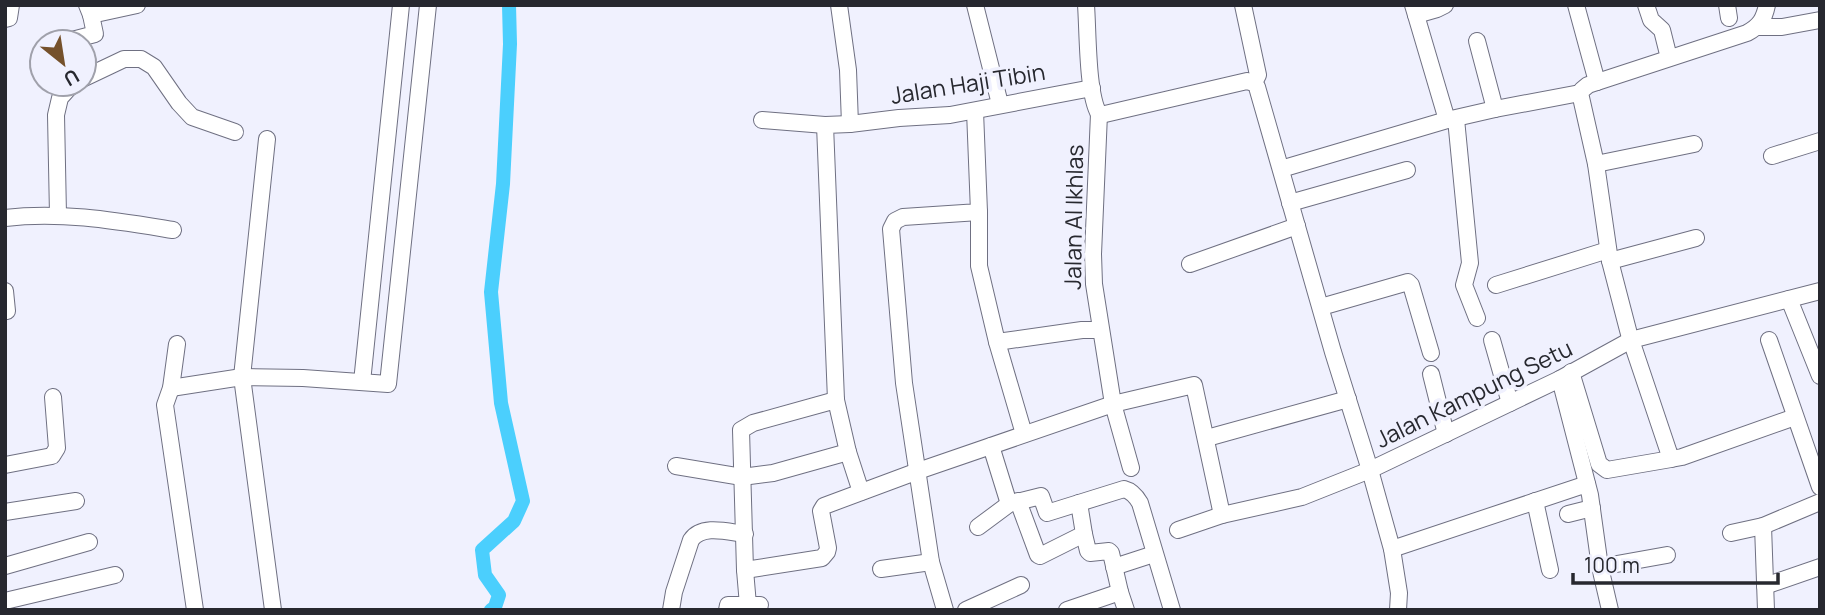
<svg xmlns="http://www.w3.org/2000/svg" width="1825" height="615" viewBox="0 0 1825 615" font-family="Manrope,sans-serif">
<rect width="100%" height="100%" fill="#f0f1fe"/>
<g fill="none" stroke-linecap="round" stroke-linejoin="round">
<!-- canal -->
<path stroke="#4bcffd" stroke-width="14" d="M 491,610 L 495,607 L 499,595 L 485,575 L 482,550 L 514,521 L 523,501 L 501,403 L 491,292 L 503,184 L 510,44 L 509,5"/>
<!-- minor casing -->
<g stroke="#6f7082" stroke-width="18">
<g id="minor">
<path d="M 87,5 L 91,15 L 137,5"/>
<path d="M 839,5 L 848,70 L 850,124"/>
<path d="M 975,5 L 1000,104"/>
<path d="M 1086,5 C 1088,31 1087,94 1099,114 L 1105,114 L 1247,81 L 1254,83 L 1257,87 L 1333,352 L 1370,470 L 1392,549 L 1399,593 L 1398,610"/>
<path d="M 1243,5 L 1258,75 L 1254,83"/>
<path d="M 1413,5 L 1447,120"/>
<path d="M 1576,5 L 1597,82"/>
<path d="M 1646,5 L 1651,20 L 1662,30 L 1669,58"/>
<path d="M 1727,5 L 1729,18"/>
<path d="M 1767,5 C 1764,19 1760,26 1747,33 L 1588,85 L 1582,90 L 1580,93 L 1596,164 L 1610,261 L 1629,334 L 1671,459 L 1682,457 L 1795,417"/>
<path d="M 1416,15 L 1437,9 L 1445,5"/>
<path d="M 5,19 L 9,18 L 11,5"/>
<path d="M 1757,27 L 1782,27 L 1820,20"/>
<path d="M 72,40 L 95,34 L 91,15"/>
<path d="M 1477,41 L 1495,109"/>
<path d="M 84,78 L 124,59 L 141,59 L 154,67 L 179,103 L 192,117 L 235,132"/>
<path d="M 1099,114 L 1093,254 L 1094,284 L 1113,404 L 1131,468"/>
<path d="M 1456,119 L 1470,263 L 1464,285 L 1477,318"/>
<path d="M 762,120 L 825,125"/>
<path d="M 267,139 L 242,377 L 273,610"/>
<path d="M 1772,156 L 1820,141"/>
<path d="M 1596,164 L 1694,144"/>
<path d="M 1281,169 L 1447,120 L 1495,109 L 1580,93"/>
<path d="M 1290,203 L 1407,170"/>
<path d="M 979,212 L 979,266 L 997,342 L 1024,434"/>
<path d="M 58,215 L 56,115 L 60,98 L 69,88 L 75,84"/>
<path d="M 5,218 C 61,211 117,221 173,230"/>
<path d="M 1610,261 L 1696,238"/>
<path d="M 1190,264 L 1297,226"/>
<path d="M 1496,285 L 1608,250"/>
<path d="M 5,291 L 7,311"/>
<path d="M 1789,299 L 1820,376"/>
<path d="M 1321,307 L 1408,282 L 1411,285 L 1431,353"/>
<path d="M 1492,340 L 1510,403"/>
<path d="M 1769,340 L 1820,487"/>
<path d="M 997,342 L 1082,330 L 1100,330"/>
<path d="M 177,344 L 171,388 L 165,405 L 195,610"/>
<path d="M 1571,372 L 1599,464 L 1607,470 L 1671,459"/>
<path d="M 1431,374 L 1446,434"/>
<path d="M 1560,379 L 1590,495 L 1600,567 L 1610,610"/>
<path d="M 362,382 L 401,5"/>
<path d="M 171,388 L 242,377 L 303,378 L 388,384 L 428,5"/>
<path d="M 1207,438 L 1348,399"/>
<path d="M 991,446 L 1009,504"/>
<path d="M 5,465 L 52,456 L 57,448 L 53,397"/>
<path d="M 676,466 L 742,477 L 773,473 L 848,452"/>
<path d="M 861,492 L 848,452 L 836,400 L 825,125 L 850,124 L 899,118 L 950,115 L 1092,88"/>
<path d="M 1018,501 L 1038,555 L 1040,556 L 1084,534 L 1079,503"/>
<path d="M 1535,501 L 1550,570"/>
<path d="M 5,512 L 76,501"/>
<path d="M 1568,514 L 1592,508"/>
<path d="M 1763,526 L 1766,610"/>
<path d="M 978,527 L 1009,504 L 1041,496 L 1047,513 L 1124,489 C 1132,491 1136,496 1140,503 L 1172,610"/>
<path d="M 1178,530 L 1222,515 L 1302,497 L 1370,470 L 1560,379 L 1631,340 L 1820,291"/>
<path d="M 1731,533 L 1763,526 L 1820,502"/>
<path d="M 1084,534 L 1088,551 L 1090,553 L 1109,551 L 1111,553 L 1120,592 L 1126,610"/>
<path d="M 1392,549 L 1587,484"/>
<path d="M 5,566 L 89,542"/>
<path d="M 1114,567 L 1154,554"/>
<path d="M 1600,567 L 1667,555"/>
<path d="M 881,569 L 931,562"/>
<path d="M 745,570 L 822,558 L 827,552 L 828,548 L 821,511 L 824,506 L 918,471 L 1113,404 L 1194,385 L 1222,515"/>
<path d="M 1765,586 L 1820,567"/>
<path d="M 5,601 L 115,575"/>
<path d="M 748,605 L 745,570 L 741,430 L 753,423 L 836,400"/>
<path d="M 671,610 L 674,592 L 691,540 C 702,524 728,532 745,534"/>
<path d="M 727,610 L 728,605 L 760,605"/>
<path d="M 945,610 L 931,562 L 904,383 L 891,229 L 895,221 L 903,217 L 979,212 L 975,111"/>
<path d="M 966,610 L 1021,585"/>
<path d="M 1067,610 L 1120,592"/>
</g>
</g>
<!-- minor -->
<use href="#minor" stroke="#fff" stroke-width="16"/>
</g>
<g text-anchor="middle" stroke-width="7" stroke-linejoin="round" paint-order="stroke">
<!-- street labels -->
<g font-size="23" fill="#27282f" stroke="#f0f1fe">
<text transform="translate(968 84) rotate(-9)" y="8">Jalan Haji Tibin</text>
<text transform="translate(1074 217) rotate(-89)" y="8">Jalan Al Ikhlas</text>
<text transform="translate(1474 394) rotate(-26)" y="8">Jalan Kampung Setu</text>
</g>
</g>
<!-- border -->
<rect width="1825" height="615" fill="none" stroke="#27282f" stroke-width="14"/>
<!-- north arrow -->
<g transform="translate(63 63) rotate(150)"><circle r="33" fill="#f0f1fe" stroke="#a0a1ab" stroke-width="2"/>
<path d="M0-5L12 26L0 18L-12 26Z" fill="#75512b"/>
<text y="-10" font-size="19" font-weight="bold" text-anchor="middle" fill="#27282f">U</text>
</g>
<!-- scale -->
<path d="M1573 573v10h205v-10" fill="none" stroke="#27282f" stroke-width="3.5"/>
<text x="1584" y="573" font-size="21" fill="#27282f" stroke="#f0f1fe" stroke-width="5" paint-order="stroke">100 m</text>
</svg>
